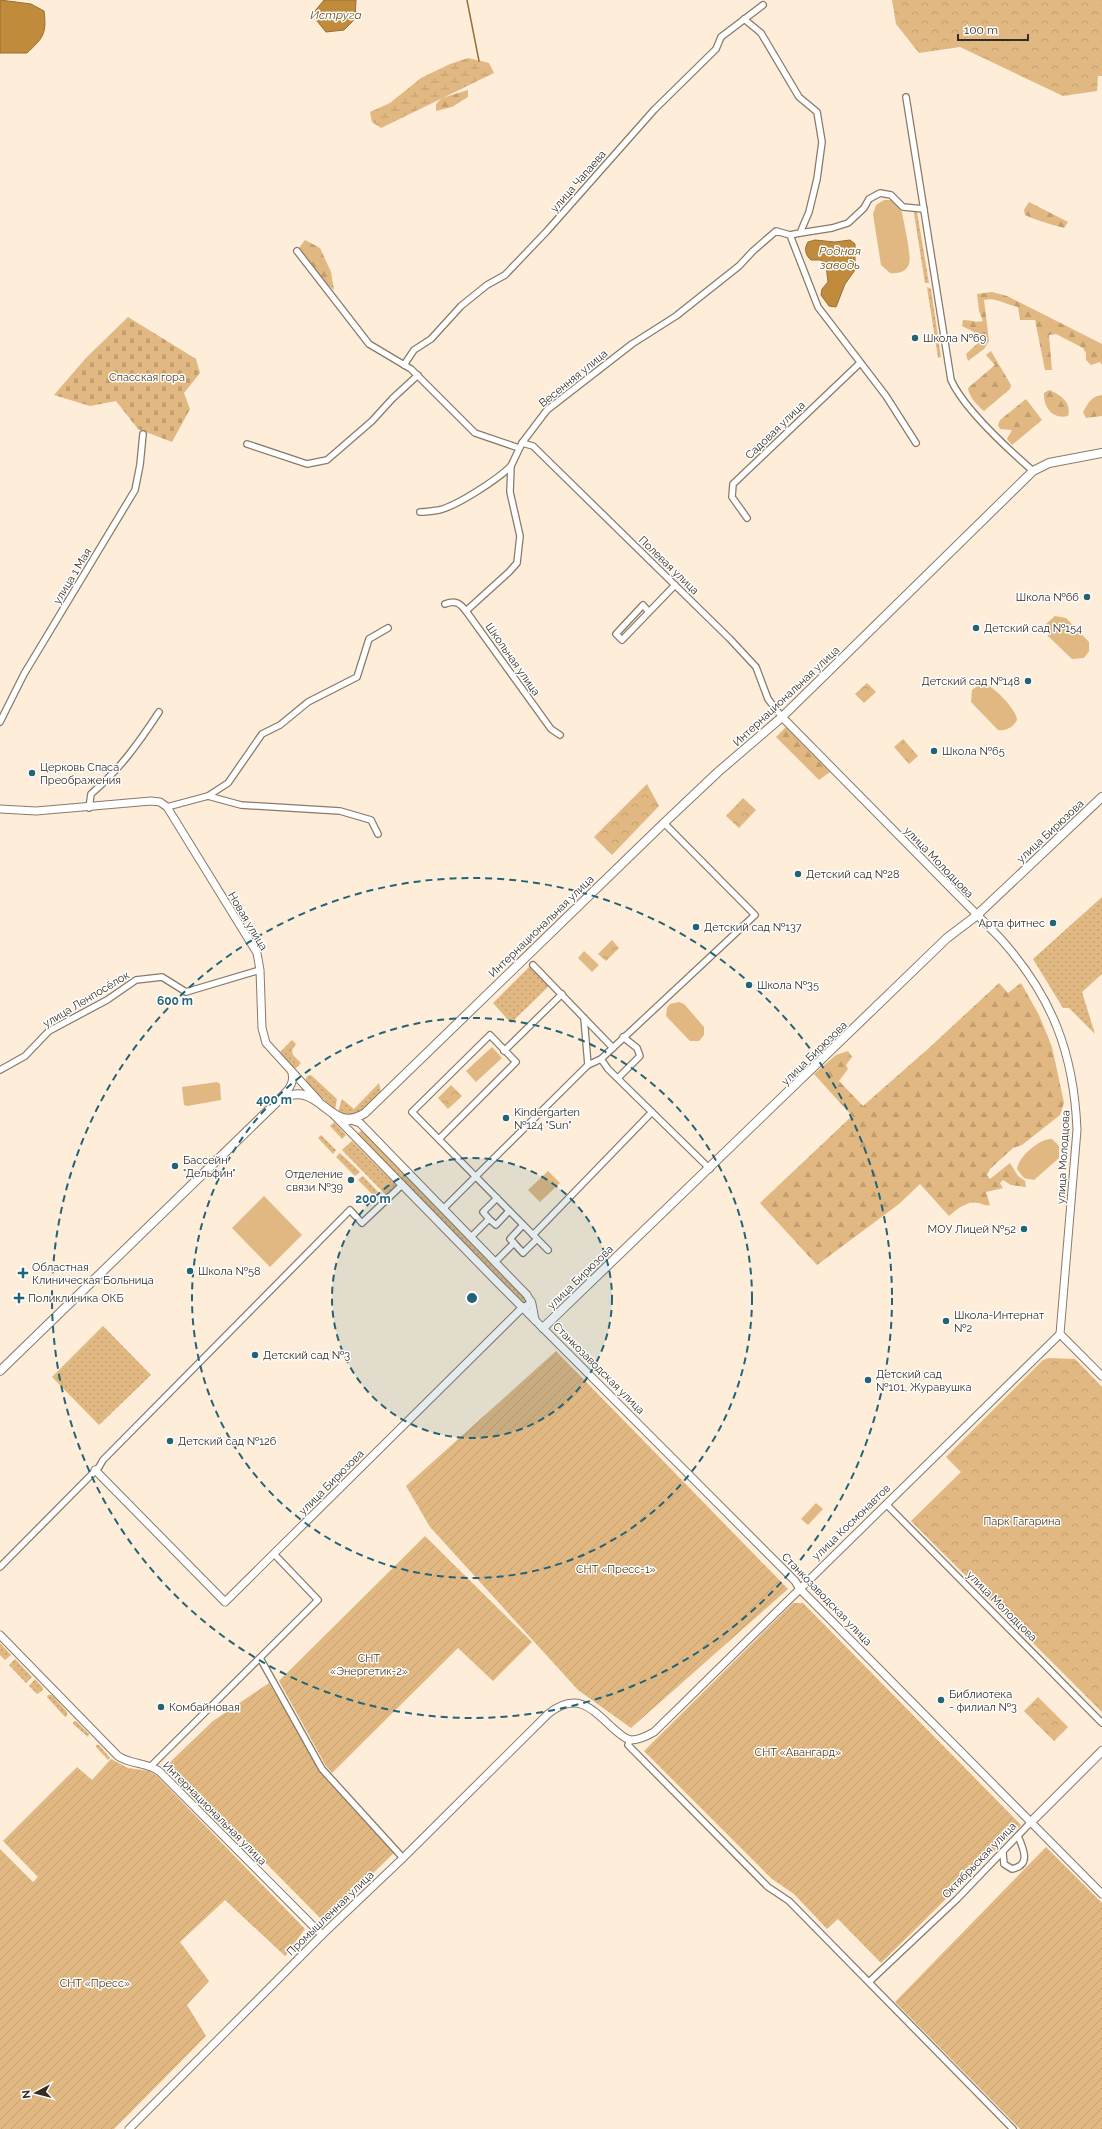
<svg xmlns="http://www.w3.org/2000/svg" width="1102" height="2129" viewBox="0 0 1102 2129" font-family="Raleway,sans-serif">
<defs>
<pattern id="grass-dots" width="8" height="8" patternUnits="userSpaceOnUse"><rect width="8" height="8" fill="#e1b881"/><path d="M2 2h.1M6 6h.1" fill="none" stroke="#c29e6f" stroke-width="1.8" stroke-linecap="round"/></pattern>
<pattern id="forest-firs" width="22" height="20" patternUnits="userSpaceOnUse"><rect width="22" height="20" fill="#e1b881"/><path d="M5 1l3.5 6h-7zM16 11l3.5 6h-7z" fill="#c29e6f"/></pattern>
<pattern id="wetland-marsh" width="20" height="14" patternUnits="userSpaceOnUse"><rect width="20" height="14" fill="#e1b881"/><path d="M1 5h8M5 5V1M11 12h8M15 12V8" fill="none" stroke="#c29e6f"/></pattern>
<pattern id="cemetery-stones" width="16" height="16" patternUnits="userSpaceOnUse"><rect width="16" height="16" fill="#e1b881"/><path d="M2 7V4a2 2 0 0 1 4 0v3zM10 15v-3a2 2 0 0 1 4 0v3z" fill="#c29e6f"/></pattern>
<pattern id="park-crowns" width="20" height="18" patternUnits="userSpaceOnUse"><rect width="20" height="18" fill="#e1b881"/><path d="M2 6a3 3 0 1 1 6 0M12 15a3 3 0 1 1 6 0" fill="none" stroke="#c29e6f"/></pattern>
<pattern id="garden-furrows" width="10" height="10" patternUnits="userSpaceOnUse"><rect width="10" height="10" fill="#e1b881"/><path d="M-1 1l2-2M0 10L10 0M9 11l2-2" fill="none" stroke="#c29e6f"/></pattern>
</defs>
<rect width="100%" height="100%" fill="#fdedd9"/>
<!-- grass -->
<g fill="url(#grass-dots)">
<path d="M 916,206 L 929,283 L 925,283 L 913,207 Z"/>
<path d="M 927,287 L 931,289 L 941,357 L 938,358 Z"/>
<path d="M 1102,897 L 1102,974 L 1082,992 L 1095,1034 L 1069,1008 L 1063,1008 L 1033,959 Z"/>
<path d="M 530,966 L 549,986 L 511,1023 L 493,1003 Z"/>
<path d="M 292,1040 L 296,1044 L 292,1050 L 293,1055 L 301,1063 L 294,1070 L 279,1053 Z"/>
<path d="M 311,1075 L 337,1099 L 335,1110 L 305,1082 L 307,1076 Z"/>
<path d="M 379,1083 L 381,1092 C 370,1103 356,1121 338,1112 L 342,1099 L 354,1109 Z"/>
<path d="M 334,1122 L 346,1135 L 342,1139 L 330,1126 Z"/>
<path d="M 362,1130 L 529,1301 L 524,1306 L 356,1135 Z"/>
<path d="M 321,1135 L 336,1150 L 333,1154 L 318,1138 Z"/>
<path d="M 352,1141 L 397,1186 L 387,1196 L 342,1150 Z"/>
<path d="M 340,1153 L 360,1172 L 355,1176 L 336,1157 Z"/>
<path d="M 363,1176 L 378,1192 L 374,1196 L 358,1180 Z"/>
<path d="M 103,1326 L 151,1375 L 99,1425 L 52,1377 Z"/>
<path d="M 0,1643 L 11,1655 L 5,1660 L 0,1655 Z"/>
<path d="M 15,1659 L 32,1677 L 26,1683 L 9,1665 Z"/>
<path d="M 35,1679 L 43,1688 L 42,1691 L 37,1694 L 29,1686 Z"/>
<path d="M 48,1695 L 52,1695 L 67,1712 L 67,1716 L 65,1717 L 47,1697 Z"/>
<path d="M 76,1721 L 89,1734 L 88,1737 L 73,1724 L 73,1722 Z"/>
<path d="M 96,1745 L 99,1745 L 110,1758 L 108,1760 L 96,1747 Z"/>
</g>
<!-- forest -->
<g fill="url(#forest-firs)">
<path d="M 468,90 L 468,97 L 452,107 L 436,111 L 436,104 L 442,98 Z"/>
<path d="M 1029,202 L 1068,222 L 1064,228 C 1050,224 1038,221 1025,215 L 1024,210 Z"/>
<path d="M 305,240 L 320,248 L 331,272 L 334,290 L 323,281 L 299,248 Z"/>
<path d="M 992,292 L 1007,296 L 1102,344 L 1102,365 L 1100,362 L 1091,365 L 1086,360 L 1086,353 L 1083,348 L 1056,334 L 1049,335 L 1052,370 L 1045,370 L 1035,320 L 1020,320 L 1018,307 C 1005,305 997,297 984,300 L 989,341 L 984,349 L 968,361 L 966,354 L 978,343 L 978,334 L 962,326 L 963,320 C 971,320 976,323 983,321 L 979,311 L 977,294 Z"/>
<path d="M 991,351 L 1011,385 L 1010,389 L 984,411 C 977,405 969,397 968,388 L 995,365 L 986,355 Z"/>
<path d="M 1049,390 C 1060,394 1072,403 1068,416 C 1053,420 1043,407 1044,393 Z"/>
<path d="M 1102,395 L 1102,416 L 1086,418 L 1083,412 C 1088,404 1091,396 1102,395 Z"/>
<path d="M 1026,399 L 1042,420 L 1012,445 L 1007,439 L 1012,430 L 1000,429 L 998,425 L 1000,420 Z"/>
<path d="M 786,727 L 830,772 L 819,780 L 776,737 Z"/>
<path d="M 999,983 L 1008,993 L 1021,983 L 1039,1015 L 1052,1047 L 1064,1103 L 1060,1115 L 1022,1145 L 1013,1148 L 990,1169 L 987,1175 L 990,1179 L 1010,1163 L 1018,1176 L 1025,1181 L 1026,1187 L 1011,1185 L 1003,1180 L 1000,1183 L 1003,1188 L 986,1192 L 990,1205 C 984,1206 984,1204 978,1203 C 967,1200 956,1210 949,1216 L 920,1184 L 899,1204 L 817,1265 L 760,1203 L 852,1116 L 814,1074 L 836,1055 L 848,1051 L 852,1057 L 846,1065 L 848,1069 L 839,1081 L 863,1106 L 929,1048 Z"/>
</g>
<!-- wetland -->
<path fill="url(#wetland-marsh)" d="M 468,58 L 489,63 L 494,73 L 381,128 L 372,122 L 370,112 L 390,103 L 421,78 L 450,64 Z"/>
<!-- cemetery -->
<path fill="url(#cemetery-stones)" d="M 128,317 L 196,359 L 200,373 L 184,393 L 190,409 L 172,442 L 138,429 L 116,401 L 90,406 L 54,395 L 86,358 Z"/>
<!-- park -->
<g fill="url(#park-crowns)">
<path d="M 892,0 L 1102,0 L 1102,76 L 1098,76 L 1097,91 L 1063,96 L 960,47 L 919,53 L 896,24 Z"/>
<path d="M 867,683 L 876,692 L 864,703 L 855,694 Z"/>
<path d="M 903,739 L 918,756 L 909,764 L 894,747 Z"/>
<path d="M 647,784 L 659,806 L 612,855 L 594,837 Z"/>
<path d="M 743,798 L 756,810 L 739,828 L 726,816 Z"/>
<path d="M 612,940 L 619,948 L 606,961 L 598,954 Z"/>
<path d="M 451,1085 L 462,1096 L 448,1109 L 438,1098 Z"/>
<path d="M 1049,1358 L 1075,1359 L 1102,1387 L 1102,1712 L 911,1521 L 961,1472 L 946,1457 L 1043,1360 Z"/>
<path d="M 1038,1697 L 1068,1727 L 1054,1741 L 1024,1711 Z"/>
</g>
<!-- garden -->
<g fill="url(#garden-furrows)">
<path d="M 556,1351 L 788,1589 L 631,1728 L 578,1690 L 430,1527 L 406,1486 Z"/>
<path d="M 425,1536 L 532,1642 L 493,1681 L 458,1648 L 332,1773 L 326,1766 L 279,1681 Z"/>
<path d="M 793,1603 L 803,1603 L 1021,1825 L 881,1963 L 838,1919 L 827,1929 L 794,1894 L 772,1879 L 644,1751 Z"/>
<path d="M 269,1683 L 327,1780 L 394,1853 L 323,1921 L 168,1764 L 213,1721 Z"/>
<path d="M 111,1759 L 128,1768 L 149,1771 L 157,1776 L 305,1929 L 285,1956 L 225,1900 L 180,1942 L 209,1981 L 187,2005 L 206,2036 L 126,2117 L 114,2129 L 0,2129 L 0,1849 L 33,1882 L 38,1877 L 3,1841 L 77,1767 L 92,1780 Z"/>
<path d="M 1046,1847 L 1102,1903 L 1102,2129 L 1020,2129 L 895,2002 Z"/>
</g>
<!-- pitch -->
<g fill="#e1b881">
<path d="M 884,200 L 892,200 L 901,208 C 903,219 912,256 909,264 C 906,272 898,274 890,273 L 881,265 L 873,214 L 876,205 Z"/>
<path d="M 1055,616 L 1066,618 L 1089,642 L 1089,651 L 1084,658 L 1072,659 L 1048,636 L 1046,624 Z"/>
<path d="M 982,683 C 992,684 1017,710 1017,720 C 1013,727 1007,731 998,730 L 971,702 L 972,690 Z"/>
<path d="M 584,951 L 599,965 L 592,972 L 578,958 Z"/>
<path d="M 679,1002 L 684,1004 L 704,1027 L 704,1035 L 699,1041 L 690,1041 L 666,1016 L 667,1008 L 670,1004 Z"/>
<path d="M 492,1047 L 502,1058 L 476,1082 L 466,1071 Z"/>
<path d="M 217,1082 L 220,1084 L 221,1100 L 187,1106 L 184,1105 L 182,1087 Z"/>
<path d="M 1052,1139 L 1059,1146 L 1059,1158 L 1034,1180 L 1024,1178 L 1017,1169 C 1018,1157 1040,1138 1052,1139 Z"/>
<path d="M 548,1171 L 560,1183 L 540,1202 L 528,1190 Z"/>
<path d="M 264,1196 L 302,1235 L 270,1267 L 232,1228 Z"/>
<path d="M 816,1503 L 823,1509 L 808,1525 L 801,1519 Z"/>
</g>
<!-- water -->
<g fill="#c18b3c" stroke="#966f35">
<path d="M 0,0 L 31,4 L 44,11 C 47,34 43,38 27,53 L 0,53 Z"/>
<path d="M 324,0 L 356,0 L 355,19 L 344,30 L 326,32 L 317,21 L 315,11 Z"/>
<path d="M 815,240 L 835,242 L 850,240 L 855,244 L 855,270 L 845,284 L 836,307 L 829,306 L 821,295 L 822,289 L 828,282 L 826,265 L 821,260 L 811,260 C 805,255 804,248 808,242 Z"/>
</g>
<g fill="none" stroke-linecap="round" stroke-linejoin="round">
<!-- stream -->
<path stroke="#966f35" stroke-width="1.5" d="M 467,0 L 479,61"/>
<!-- minor casing -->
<g stroke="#897b69" stroke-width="8">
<g id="minor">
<path d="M 744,19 L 761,33 L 799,97 L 817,112 L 822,142 L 817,179 L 809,212 L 800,233 L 790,235"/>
<path d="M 906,97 L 951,380 C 964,409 1009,450 1033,471"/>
<path d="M 800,233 L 832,228 L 848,223 L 864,208 L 869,199 L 880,193 L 891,195 L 903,207 L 924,209"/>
<path d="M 297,251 L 369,344 L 411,369 L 475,433 L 519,448"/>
<path d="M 404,365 L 414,350 L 431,339 L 461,306 L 487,285 L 505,275 L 547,231 L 654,110 L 716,49 L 721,37 L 763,5"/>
<path d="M 522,443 L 533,446 L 730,639 L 756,667 L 768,699 L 782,717"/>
<path d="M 247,444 L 307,464 L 327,460 L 372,421 L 393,398 L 418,375"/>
<path d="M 420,512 C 427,512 433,511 439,510 C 457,506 498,479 511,466"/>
<path d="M 747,518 L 732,497 L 733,484 L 860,363"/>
<path d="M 445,604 C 455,600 460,603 466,611 L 551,729 L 560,735"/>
<path d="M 466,611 L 509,572 L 517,563 L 520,536 L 510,492 L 511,466 L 522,443 L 547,410 L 632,344 L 676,316 L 739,266 L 753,251 L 776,231 L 790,235 L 818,307 L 886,396 L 916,443"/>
<path d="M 649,612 L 643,605 L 616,634 L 622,640 L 675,585"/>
<path d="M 0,722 L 24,674 L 135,490 L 140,465 L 143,434"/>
<path d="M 208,796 L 228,783 L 262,734 L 280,725 L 308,702 L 357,677 L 369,639 L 388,628"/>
<path d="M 167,807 L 208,796 L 241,805 L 340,811 L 371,820 L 378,834"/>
<path d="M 89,808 L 91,794 C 120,769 138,744 159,712"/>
<path d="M 533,965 L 613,1048"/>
<path d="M 584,1018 L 588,1065"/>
<path d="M 504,1051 L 562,994"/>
<path d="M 601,1059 L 608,1069 L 710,1169"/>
<path d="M 0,1070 L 25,1056 L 49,1031 L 107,1000 L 136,980 L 162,977 L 186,992 L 260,970"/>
<path d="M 618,1078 L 640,1056 L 637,1048 L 623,1037"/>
<path d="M 439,1139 L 516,1062 L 490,1035 L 412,1112 L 548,1250"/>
<path d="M 443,1209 L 588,1065 L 601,1059 L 755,915 L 664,823"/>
<path d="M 489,1219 L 483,1212 L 497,1198"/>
<path d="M 533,1235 L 652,1112"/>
<path d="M 471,1237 L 489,1219 L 496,1225 L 509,1211"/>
<path d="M 514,1243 L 510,1239 L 523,1225"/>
<path d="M 495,1262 L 514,1243 L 523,1253 L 537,1239"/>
<path d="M 886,1504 L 1102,1723"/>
<path d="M 0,1567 L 99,1467 L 103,1460 L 350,1210 L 362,1223 L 402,1185"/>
<path d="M 260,1658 L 322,1769 L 403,1858"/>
<path d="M 630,1740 L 628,1745 L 768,1887 L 789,1901 L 1013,2129"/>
<path d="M 151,1766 L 318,1600 L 275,1555"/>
<path d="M 1003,1853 L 1004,1864 L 1012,1869 C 1031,1865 1024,1850 1018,1836"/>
<path d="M 870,1981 L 957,1899 L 1031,1822"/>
</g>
</g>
<!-- tertiary casing -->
<g stroke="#897b69" stroke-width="9">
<g id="tertiary">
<path d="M 782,717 L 1000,938 C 1052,996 1074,1053 1077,1130 L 1060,1334 L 1102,1376"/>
<path d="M 0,809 L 36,811 L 151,801 L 160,802 L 167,807 L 257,953 L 260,970 L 262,1028 L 266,1043 L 318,1100"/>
<path d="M 277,1101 C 285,1093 295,1086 292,1073"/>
<path d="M 333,1114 L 496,1281 L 795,1581 L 800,1589 L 1102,1894"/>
<path d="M 348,1121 L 351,1120 L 360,1123 L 527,1295 L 532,1304 L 535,1320"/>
<path d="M 95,1470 L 225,1602 L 522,1308 L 529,1305 L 531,1301"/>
<path d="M 0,1635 L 118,1756 C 131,1765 148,1762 160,1772 L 322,1935"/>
<path d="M 129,2129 L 322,1935 L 403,1858 L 548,1714 C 578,1690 593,1710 615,1730 C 620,1734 624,1739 631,1740 C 639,1740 647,1736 654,1732 L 1060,1334"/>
</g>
</g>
<!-- secondary casing -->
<g stroke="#897b69" stroke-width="10">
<g id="secondary">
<path d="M 543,1328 L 947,938 L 976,916 L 1102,797"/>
<path d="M 0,1371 L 279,1100 C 321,1076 328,1137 365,1113 L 664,823 L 718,772 L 782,717 L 1033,471 L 1049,463 L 1102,453"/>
<path d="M 1031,1822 L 1102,1751"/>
</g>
</g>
<!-- minor -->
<use href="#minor" stroke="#fff" stroke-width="5.5"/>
<!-- tertiary -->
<use href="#tertiary" stroke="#fff" stroke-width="7"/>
<!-- secondary -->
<use href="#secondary" stroke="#fff" stroke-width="8"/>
</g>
<!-- distance rings -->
<circle cx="472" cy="1298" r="140" fill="#236378" fill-opacity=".12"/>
<g fill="none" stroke="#236378" stroke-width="2" stroke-dasharray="7 5">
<circle cx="472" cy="1298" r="140"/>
<circle cx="472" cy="1298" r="280"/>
<circle cx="472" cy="1298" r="420"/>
</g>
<!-- markers -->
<g fill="#236378" stroke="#fff" stroke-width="1.5">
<circle cx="915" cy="338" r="4"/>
<circle cx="1087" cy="597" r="4"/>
<circle cx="976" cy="628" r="4"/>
<circle cx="1028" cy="681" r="4"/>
<circle cx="934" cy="751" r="4"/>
<circle cx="32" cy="773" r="4"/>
<circle cx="798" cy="874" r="4"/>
<circle cx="1053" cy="923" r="4"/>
<circle cx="696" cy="927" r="4"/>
<circle cx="749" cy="985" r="4"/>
<circle cx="506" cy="1118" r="4"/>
<circle cx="175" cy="1166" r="4"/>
<circle cx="351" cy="1180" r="4"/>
<circle cx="1024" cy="1229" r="4"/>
<circle cx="190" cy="1271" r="4"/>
<path d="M21 1267h4v4h4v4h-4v4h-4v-4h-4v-4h4z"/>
<path d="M17 1292h4v4h4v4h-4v4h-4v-4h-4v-4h4z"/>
<circle cx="946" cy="1321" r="4"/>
<circle cx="255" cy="1355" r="4"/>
<circle cx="868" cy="1380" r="4"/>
<circle cx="170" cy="1441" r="4"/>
<circle cx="941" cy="1700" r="4"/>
<circle cx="161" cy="1707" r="4"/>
</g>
<g text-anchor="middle" stroke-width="3" stroke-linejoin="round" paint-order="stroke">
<!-- street labels -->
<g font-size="11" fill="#332d25" stroke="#fff">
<text transform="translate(578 181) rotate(-49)" y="4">улица Чапаева</text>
<text transform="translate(573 378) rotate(-39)" y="4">Весенняя улица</text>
<text transform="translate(775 430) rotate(-44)" y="4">Садовая улица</text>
<text transform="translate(669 565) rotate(44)" y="4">Полевая улица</text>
<text transform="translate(72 576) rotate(-59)" y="4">улица 1 Мая</text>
<text transform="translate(513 659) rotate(55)" y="4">Школьная улица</text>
<text transform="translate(786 696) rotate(-43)" y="4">Интернациональная улица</text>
<text transform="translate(1050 831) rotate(-43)" y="4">улица Бирюзова</text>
<text transform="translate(939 862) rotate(46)" y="4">улица Молодцова</text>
<text transform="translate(248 921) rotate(59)" y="4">Новая улица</text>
<text transform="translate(541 926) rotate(-44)" y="4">Интернациональная улица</text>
<text transform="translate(86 999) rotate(-31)" y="4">улица Ленпосёлок</text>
<text transform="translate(814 1053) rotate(-44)" y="4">улица Бирюзова</text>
<text transform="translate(1063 1157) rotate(-87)" y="4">улица Молодцова</text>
<text transform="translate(580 1277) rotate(-44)" y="4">улица Бирюзова</text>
<text transform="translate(599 1368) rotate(45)" y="4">Станкозаводская улица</text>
<text transform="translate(331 1482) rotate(-45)" y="4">улица Бирюзова</text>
<text transform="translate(851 1522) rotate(-44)" y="4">улица Космонавтов</text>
<text transform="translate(827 1599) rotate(46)" y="4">Станкозаводская улица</text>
<text transform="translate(1002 1606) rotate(45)" y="4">улица Молодцова</text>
<text transform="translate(215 1813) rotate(45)" y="4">Интернациональная улица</text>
<text transform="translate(979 1860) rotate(-46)" y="4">Октябрьская улица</text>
<text transform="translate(330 1913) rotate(-44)" y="4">Промышленная улица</text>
</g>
<!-- poi labels -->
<g font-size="11" fill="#332d25" stroke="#fff" text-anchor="start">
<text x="923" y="342">Школа №69</text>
<text x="1079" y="601" text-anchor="end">Школа №66</text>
<text x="984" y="632">Детский сад №154</text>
<text x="1020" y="685" text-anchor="end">Детский сад №148</text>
<text x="942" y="755">Школа №65</text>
<text x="40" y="771">Церковь Спаса<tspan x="40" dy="13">Преображения</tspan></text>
<text x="806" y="878">Детский сад №28</text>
<text x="1045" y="927" text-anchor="end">Арта фитнес</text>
<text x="704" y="931">Детский сад №137</text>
<text x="757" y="989">Школа №35</text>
<text x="514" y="1116">Kindergarten<tspan x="514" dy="13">№124 "Sun"</tspan></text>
<text x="183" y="1164">Бассейн<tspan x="183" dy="13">"Дельфин"</tspan></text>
<text x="343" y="1178" text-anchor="end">Отделение<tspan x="343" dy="13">связи №39</tspan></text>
<text x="1016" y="1233" text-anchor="end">МОУ Лицей №52</text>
<text x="32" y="1271">Областная<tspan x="32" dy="13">Клиническая Больница</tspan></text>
<text x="198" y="1275">Школа №58</text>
<text x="28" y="1302">Поликлиника ОКБ</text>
<text x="954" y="1319">Школа-Интернат<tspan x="954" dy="13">№2</tspan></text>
<text x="263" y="1359">Детский сад №3</text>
<text x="876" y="1378">Детский сад<tspan x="876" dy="13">№101, Журавушка</tspan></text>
<text x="178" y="1445">Детский сад №126</text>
<text x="949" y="1698">Библиотека<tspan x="949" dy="13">- филиал №3</tspan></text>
<text x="169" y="1711">Комбайновая</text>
</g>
<!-- park labels -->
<g font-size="11" fill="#4f3817" stroke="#fff">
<text x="147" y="381">Спасская гора</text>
<text x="1022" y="1525">Парк Гагарина</text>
<text x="616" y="1573">СНТ «Пресс-1»</text>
<text x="369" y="1662">СНТ<tspan x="369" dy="13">«Энергетик-2»</tspan></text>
<text x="798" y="1756">СНТ «Авангард»</text>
<text x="95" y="1987">СНТ «Пресс»</text>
</g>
<!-- water labels -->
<g font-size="12" font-style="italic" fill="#734e13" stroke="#fff">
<text x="336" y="19">Иструга</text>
<text x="840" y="255">Родная<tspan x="840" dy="14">заводь</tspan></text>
</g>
</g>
<circle cx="472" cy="1298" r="6" fill="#236378" stroke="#fff" stroke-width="2"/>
<g font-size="12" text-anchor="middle" font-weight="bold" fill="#236378" stroke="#fff" stroke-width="3" stroke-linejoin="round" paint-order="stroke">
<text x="175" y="1005">600 m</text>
<text x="274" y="1104">400 m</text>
<text x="373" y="1203">200 m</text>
</g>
<!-- north arrow -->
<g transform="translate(36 2093) rotate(263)" stroke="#ffffff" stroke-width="3" paint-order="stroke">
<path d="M0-3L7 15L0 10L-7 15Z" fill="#332d25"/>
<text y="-6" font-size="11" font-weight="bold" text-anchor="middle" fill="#332d25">N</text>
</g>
<!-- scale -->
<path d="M958 34v6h70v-6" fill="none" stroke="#332d25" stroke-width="2"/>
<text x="964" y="34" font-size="12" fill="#332d25" stroke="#ffffff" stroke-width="3" paint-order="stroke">100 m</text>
</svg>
